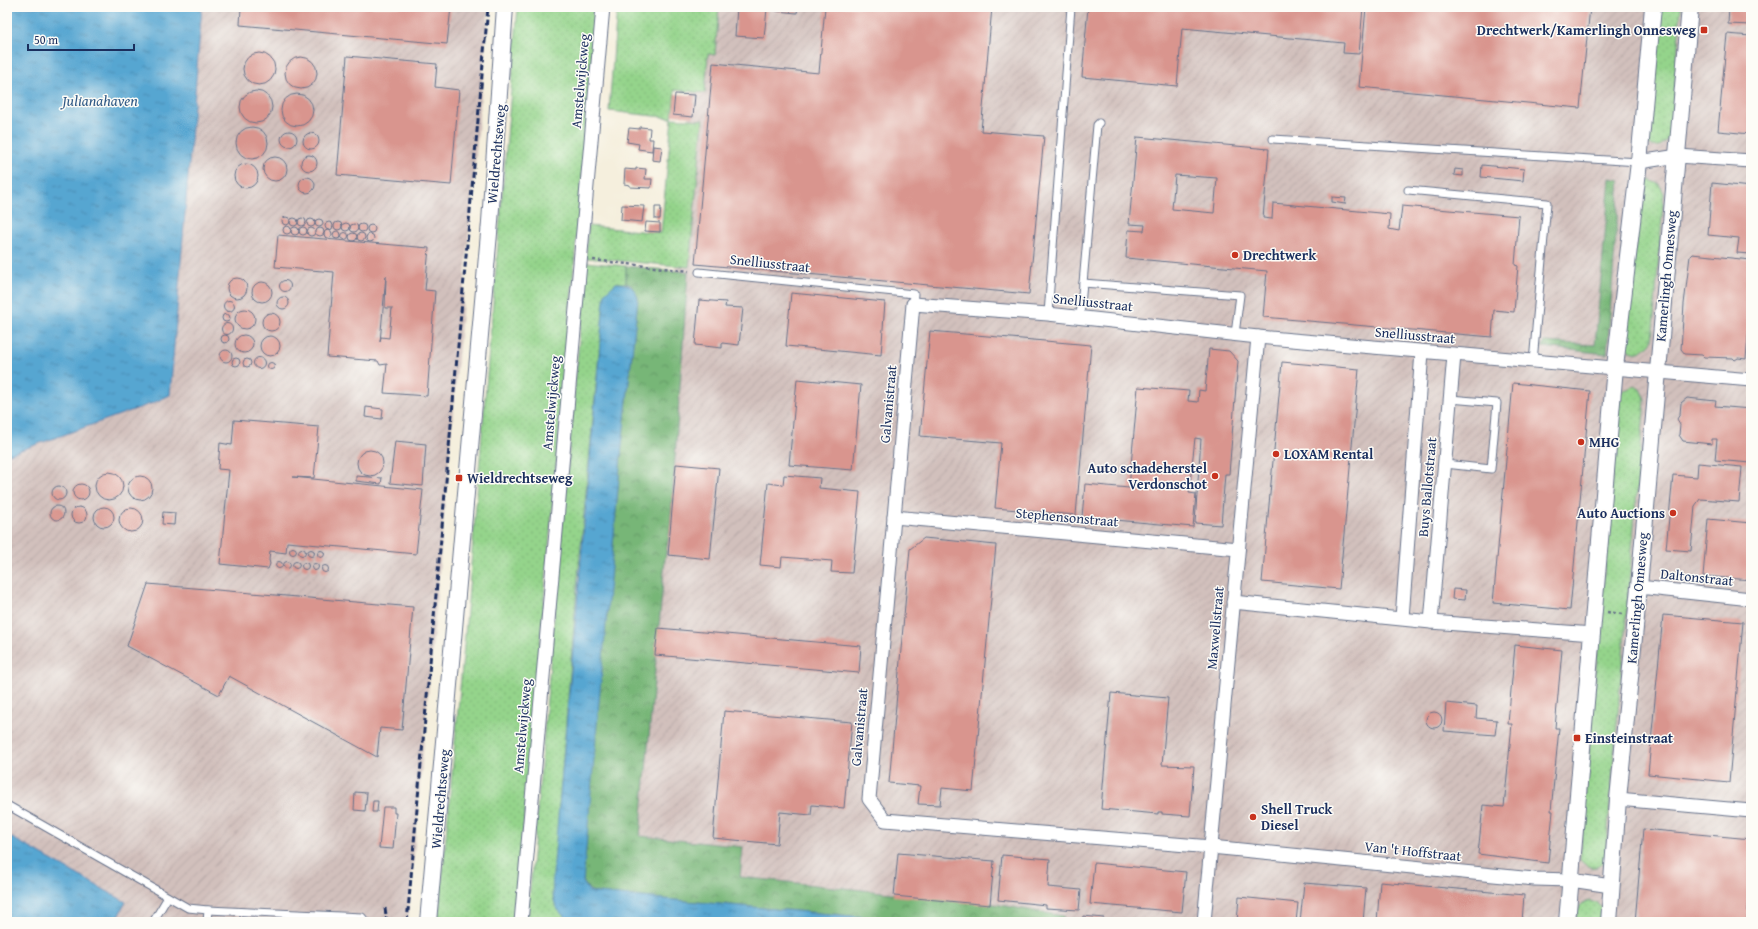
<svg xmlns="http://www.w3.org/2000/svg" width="1758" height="929" viewBox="0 0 1758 929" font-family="'Gentium Book Plus',serif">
<defs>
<pattern id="industrial-furrows" width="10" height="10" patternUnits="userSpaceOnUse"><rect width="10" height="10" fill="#d1c0bc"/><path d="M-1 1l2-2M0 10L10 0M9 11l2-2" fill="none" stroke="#b3a5a4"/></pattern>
<pattern id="grass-dots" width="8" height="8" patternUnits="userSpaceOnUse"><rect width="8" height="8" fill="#94d48b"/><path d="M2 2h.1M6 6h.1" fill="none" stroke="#7fb67a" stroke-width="1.8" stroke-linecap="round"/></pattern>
<pattern id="forest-crowns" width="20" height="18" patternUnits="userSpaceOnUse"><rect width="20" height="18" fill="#77b677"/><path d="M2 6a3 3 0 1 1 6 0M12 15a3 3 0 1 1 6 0" fill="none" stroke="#619465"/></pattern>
<pattern id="water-ripples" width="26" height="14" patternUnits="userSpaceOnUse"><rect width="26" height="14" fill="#57a6d1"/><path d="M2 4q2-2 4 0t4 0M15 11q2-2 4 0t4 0" fill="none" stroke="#4788ad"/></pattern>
</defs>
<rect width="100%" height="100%" fill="#fdfcf7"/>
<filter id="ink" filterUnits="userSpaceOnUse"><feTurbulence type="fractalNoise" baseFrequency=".025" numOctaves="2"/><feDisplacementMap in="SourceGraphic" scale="8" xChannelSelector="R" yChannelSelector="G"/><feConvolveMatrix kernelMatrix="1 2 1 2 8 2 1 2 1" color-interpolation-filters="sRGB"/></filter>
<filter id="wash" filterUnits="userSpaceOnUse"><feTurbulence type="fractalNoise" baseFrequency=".012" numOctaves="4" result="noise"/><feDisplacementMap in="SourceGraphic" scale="16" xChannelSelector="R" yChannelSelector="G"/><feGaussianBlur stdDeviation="0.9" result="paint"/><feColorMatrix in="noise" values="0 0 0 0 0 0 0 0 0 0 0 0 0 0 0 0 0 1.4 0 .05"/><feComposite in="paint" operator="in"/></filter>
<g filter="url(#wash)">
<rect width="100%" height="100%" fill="#f5efdd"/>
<!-- industrial -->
<g fill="url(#industrial-furrows)">
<path d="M 202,7 L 489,7 L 408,922 L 115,922 L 7,835 L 7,454 L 170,395 Z"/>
<path d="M 713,7 L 1751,7 L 1751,922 L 1039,922 L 622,876 L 694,57 L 708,58 Z"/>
</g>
<!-- grass -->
<g fill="url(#grass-dots)" stroke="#588274">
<path d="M 518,7 L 596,7 L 587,123 L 515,922 L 438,922 L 465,635 Z"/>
<path d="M 617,7 L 719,7 L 715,55 L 708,54 L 705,93 L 675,90 L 672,118 L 703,120 L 689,267 L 586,258 L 588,226 L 661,233 L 672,118 L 609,111 Z"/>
<path d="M 1654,7 L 1681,7 L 1671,136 C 1661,147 1656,151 1644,140 Z"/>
<path d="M 1649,180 L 1659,184 L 1664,193 L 1652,341 C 1643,353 1633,358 1623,343 L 1643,183 Z"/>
<path d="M 586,262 L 626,266 L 626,283 L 616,283 L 604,301 L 577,587 L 552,893 L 556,907 L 564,916 L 561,922 L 527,922 Z"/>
<path d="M 1635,386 L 1640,389 L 1645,399 L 1605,862 C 1596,870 1589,869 1580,860 L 1619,396 L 1622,391 Z"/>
<path d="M 1590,900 L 1596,902 L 1601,908 L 1600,922 L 1576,922 C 1577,911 1578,903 1590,900 Z"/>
</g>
<!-- forest -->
<g fill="url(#forest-crowns)" stroke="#49726a">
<path d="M 1610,178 L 1620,180 L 1607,354 L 1542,347 L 1544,342 L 1595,345 Z"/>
<path d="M 626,266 L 688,272 L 670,528 L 665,559 L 640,836 L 743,847 L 740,877 L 994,904 L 1063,916 L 1064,922 L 918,922 L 597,893 C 576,888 584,867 585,851 L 621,455 L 638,298 L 631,285 L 626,283 Z"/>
</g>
<!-- water -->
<g fill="url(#water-ripples)" stroke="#396a98">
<path d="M 7,7 L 202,7 L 170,395 L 153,403 L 7,455 Z"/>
<path d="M 616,283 C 629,283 634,287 638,298 L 621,455 L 583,882 L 589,891 L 597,893 L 918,922 L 580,922 C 547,917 552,887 554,862 L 604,301 L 605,293 Z"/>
<path d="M 7,835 L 126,902 L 115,922 L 7,922 Z"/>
</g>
<g id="blocks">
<!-- building -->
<g fill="#d9958e" fill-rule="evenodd">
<path d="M 241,7 L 451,7 L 447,44 L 240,25 Z"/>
<path d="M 737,7 L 767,9 L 764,38 L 735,36 Z"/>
<path d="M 776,7 L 798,7 L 797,13 L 776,11 Z"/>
<path d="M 825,7 L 992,7 L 981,131 L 1044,136 L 1029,294 L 695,264 L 713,63 L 819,73 Z"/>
<path d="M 1088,7 L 1363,7 L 1359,54 L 1343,53 L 1344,43 L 1182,28 L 1177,86 L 1082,77 Z"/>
<path d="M 1366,7 L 1590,7 L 1580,108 L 1359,87 Z"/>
<path d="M 1729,7 L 1751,7 L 1751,25 L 1728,24 Z"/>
<path d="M 1727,34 L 1751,36 L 1751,134 L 1718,131 Z"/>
<circle cx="259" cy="69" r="16"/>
<path d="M 347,56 L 437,64 L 435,87 L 459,90 L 451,185 L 337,175 Z"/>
<circle cx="301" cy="73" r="16"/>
<circle cx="256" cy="107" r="16"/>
<path d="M 675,94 L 695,95 L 693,117 L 673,115 Z"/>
<circle cx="297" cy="110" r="16"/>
<path d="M 640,127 L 650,128 L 649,139 L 653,139 L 652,151 L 638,149 L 639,144 L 627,142 L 629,128 L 640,129 Z"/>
<circle cx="252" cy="143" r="16"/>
<circle cx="289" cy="139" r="8"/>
<circle cx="311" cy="141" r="8"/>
<path d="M 1137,137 L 1269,149 L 1263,218 L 1272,219 L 1273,203 L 1390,214 L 1389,229 L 1399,231 L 1402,206 L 1519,216 L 1515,265 L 1518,266 L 1514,312 L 1494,310 L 1492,337 L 1263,317 L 1267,271 L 1126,258 L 1128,230 L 1144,231 L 1145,225 L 1129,224 ZM 1175,175 L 1217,178 L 1214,213 L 1172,209 Z"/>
<path d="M 653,146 L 662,147 L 660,161 L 652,160 Z"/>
<circle cx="309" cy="163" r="8"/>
<circle cx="275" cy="169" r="12"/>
<circle cx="246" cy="176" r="12"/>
<path d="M 1482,165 L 1524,169 L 1523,181 L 1481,177 Z"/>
<path d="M 636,168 L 646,169 L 645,179 L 652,179 L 651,188 L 630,187 L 630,185 L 624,184 L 625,169 L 636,170 Z"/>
<path d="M 1455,169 L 1463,170 L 1463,176 L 1454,175 Z"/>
<circle cx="307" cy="185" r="8"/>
<path d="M 1712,183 L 1751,187 L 1751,254 L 1737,253 L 1739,238 L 1708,235 Z"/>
<path d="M 1332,197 L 1346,198 L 1345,204 L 1332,202 Z"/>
<path d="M 622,205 L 644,206 L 642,222 L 621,220 Z"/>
<path d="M 655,207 L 661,207 L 660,219 L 655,219 Z"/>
<circle cx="286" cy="221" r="4"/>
<circle cx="302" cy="222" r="4"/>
<circle cx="294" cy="222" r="4"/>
<circle cx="319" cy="223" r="4"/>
<circle cx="311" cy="223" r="4"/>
<path d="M 646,222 L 660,223 L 660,232 L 645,231 Z"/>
<circle cx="329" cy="226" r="4"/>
<circle cx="338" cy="226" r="4"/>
<circle cx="346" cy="227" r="4"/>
<circle cx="362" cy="228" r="4"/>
<circle cx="354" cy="228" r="4"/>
<circle cx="371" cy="229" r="4"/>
<circle cx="287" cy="230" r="4"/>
<circle cx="303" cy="231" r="4"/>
<circle cx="295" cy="231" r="4"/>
<circle cx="311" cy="232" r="4"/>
<circle cx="320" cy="232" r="4"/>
<circle cx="328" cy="234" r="4"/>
<circle cx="337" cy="235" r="4"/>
<circle cx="345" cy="236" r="3.5"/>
<circle cx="353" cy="237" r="4"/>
<circle cx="361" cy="237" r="4"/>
<circle cx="370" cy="238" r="4"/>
<path d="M 278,235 L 429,248 L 425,290 L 435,291 L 427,396 L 384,393 L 387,364 L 380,365 L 378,361 L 327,357 L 334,272 L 275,267 ZM 386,276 L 385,308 L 392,308 L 389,338 L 381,337 L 380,342 Z"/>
<path d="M 1692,254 L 1751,260 L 1751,303 L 1746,359 L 1738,358 L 1735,360 L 1733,358 L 1704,357 L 1702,355 L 1685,354 L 1681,349 L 1684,304 L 1690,256 Z"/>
<circle cx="237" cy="288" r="10"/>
<circle cx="285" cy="286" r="5.5"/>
<circle cx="262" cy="292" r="10"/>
<path d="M 791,293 L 885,302 L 881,355 L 786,346 Z"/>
<circle cx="283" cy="303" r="6"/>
<path d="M 699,300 L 726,302 L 725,307 L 743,308 L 739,345 L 722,343 L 722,348 L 695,345 Z"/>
<circle cx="229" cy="306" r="5.5"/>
<circle cx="245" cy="319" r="10"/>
<circle cx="271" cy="322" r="9"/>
<circle cx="226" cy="318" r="4"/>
<circle cx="227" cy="329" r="5.5"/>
<path d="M 930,331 L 1091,345 L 1076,515 L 995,508 L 1001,443 L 920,436 Z"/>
<circle cx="244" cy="344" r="9"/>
<circle cx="225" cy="339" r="4"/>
<circle cx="270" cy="346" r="10"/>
<path d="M 1209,349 L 1229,351 L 1238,361 L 1229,474 L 1225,474 L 1221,525 L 1195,523 L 1201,439 L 1195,438 L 1189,493 L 1196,494 L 1193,527 L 1082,517 L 1085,484 L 1129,488 L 1138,387 L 1189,391 L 1188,401 L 1198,402 L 1199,390 L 1205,391 Z"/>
<circle cx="226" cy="356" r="6"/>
<circle cx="259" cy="363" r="5.5"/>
<circle cx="236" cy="362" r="4"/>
<circle cx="247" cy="363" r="4"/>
<path d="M 1282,362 L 1359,369 L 1339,589 L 1262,582 Z"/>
<circle cx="271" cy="366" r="3.5"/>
<path d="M 797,379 L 861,385 L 853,470 L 789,465 Z"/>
<path d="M 1513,383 L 1590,391 L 1570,610 L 1493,603 Z"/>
<path d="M 1687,398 L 1716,401 L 1715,406 L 1751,409 L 1751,463 L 1715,460 L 1717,439 L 1712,439 L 1712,444 L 1683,441 L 1679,435 L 1680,424 L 1677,419 L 1680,414 L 1681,403 Z"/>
<path d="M 366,407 L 383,409 L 382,419 L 365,417 Z"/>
<path d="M 234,420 L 319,427 L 314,478 L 293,477 L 423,490 L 416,554 L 287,542 L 286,553 L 270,551 L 269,560 L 270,564 L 268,569 L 220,564 L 229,470 L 218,469 L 220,443 L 232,445 Z"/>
<path d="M 395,441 L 426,444 L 423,486 L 390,483 Z"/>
<circle cx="370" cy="463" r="13"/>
<path d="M 1698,463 L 1742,467 L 1739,502 L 1700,499 L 1695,506 L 1691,551 L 1666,549 L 1673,475 L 1697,477 Z"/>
<path d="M 676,464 L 719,468 L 710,559 L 668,555 Z"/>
<circle cx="109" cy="486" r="14"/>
<path d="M 784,475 L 820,478 L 819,488 L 860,492 L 852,573 L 831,572 L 832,561 L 782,557 L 781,567 L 760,565 L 768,483 L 783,485 Z"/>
<path d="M 356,476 L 382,478 L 381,484 L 356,481 Z"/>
<circle cx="140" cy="488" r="12"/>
<circle cx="81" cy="492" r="8"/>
<circle cx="59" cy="493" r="7"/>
<circle cx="57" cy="513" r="7"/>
<circle cx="79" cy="515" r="8"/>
<circle cx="104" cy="517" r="10"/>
<circle cx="131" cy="520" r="12"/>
<path d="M 163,512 L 175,513 L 174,525 L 162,524 Z"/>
<path d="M 1708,519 L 1751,523 L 1751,580 L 1703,576 Z"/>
<path d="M 924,538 L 996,545 L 973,791 L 942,788 L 940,805 L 918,804 L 920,786 L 889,783 L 910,549 Z"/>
<circle cx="293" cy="551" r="3.5"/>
<circle cx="302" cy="552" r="3.5"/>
<circle cx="311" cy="553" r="3.5"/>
<circle cx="321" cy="554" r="3.5"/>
<circle cx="287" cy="565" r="3.5"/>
<circle cx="279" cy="565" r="3.5"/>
<circle cx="296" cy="565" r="3.5"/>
<circle cx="305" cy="566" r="3.5"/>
<circle cx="315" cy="567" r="3.5"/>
<circle cx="325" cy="569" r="3.5"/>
<path d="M 148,584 L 413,607 L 402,730 L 380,728 L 377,757 L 229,676 L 219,695 L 127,646 Z"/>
<path d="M 1453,589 L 1466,590 L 1465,600 L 1452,599 Z"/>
<path d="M 1663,615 L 1743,622 L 1729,782 L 1648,774 Z"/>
<path d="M 658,628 L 861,646 L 859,673 L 655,655 Z"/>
<path d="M 1515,645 L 1562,650 L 1555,728 L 1559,728 L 1551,811 L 1553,811 L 1548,863 L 1478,854 L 1483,805 L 1504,807 L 1512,724 L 1508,724 Z"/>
<path d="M 1111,693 L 1168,698 L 1162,765 L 1194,766 L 1190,816 L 1162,814 L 1162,812 L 1158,812 L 1158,814 L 1101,809 Z"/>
<path d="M 1446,703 L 1477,706 L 1476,718 L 1497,720 L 1495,735 L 1444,731 Z"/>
<path d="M 724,711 L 852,722 L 844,808 L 812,805 L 811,815 L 780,812 L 777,844 L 713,838 Z"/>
<circle cx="1434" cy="720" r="8"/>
<path d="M 355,792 L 367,793 L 365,811 L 354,810 Z"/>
<path d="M 373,801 L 378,801 L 377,812 L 372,812 Z"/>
<path d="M 383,807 L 394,807 L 394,813 L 396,813 L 393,849 L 379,848 Z"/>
<path d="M 1643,829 L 1751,839 L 1751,874 L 1747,920 L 1751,922 L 1635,922 Z"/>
<path d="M 898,853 L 994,861 L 990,905 L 894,896 Z"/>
<path d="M 1002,855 L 1050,859 L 1048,887 L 1081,890 L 1079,910 L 1046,908 L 1046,905 L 998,900 Z"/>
<path d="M 1094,863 L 1186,872 L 1182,912 L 1090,904 Z"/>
<path d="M 1380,882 L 1524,895 L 1522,922 L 1377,922 Z"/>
<path d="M 1304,883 L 1366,888 L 1363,922 L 1300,922 Z"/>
<path d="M 1239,897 L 1298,903 L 1296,922 L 1237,922 Z"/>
<path d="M 1083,916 L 1104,918 L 1104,920 L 1108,922 L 1082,922 Z"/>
</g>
</g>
</g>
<g filter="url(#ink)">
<use href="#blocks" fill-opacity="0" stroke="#67728a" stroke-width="1"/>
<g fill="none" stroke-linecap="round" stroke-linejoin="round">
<!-- service casing -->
<g stroke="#67728a" stroke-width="9">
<g id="service">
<path d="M 1273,139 L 1639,162"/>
<path d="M 1408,190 L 1547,203 L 1533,362"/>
<path d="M 699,272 L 914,294 L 913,304"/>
<path d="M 1083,283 L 1240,295 L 1235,334"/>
<path d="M 1048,314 L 1071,7"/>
<path d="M 1080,317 L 1097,125 L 1099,123"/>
<path d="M 1445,464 L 1491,469 L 1497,403 L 1450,399"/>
<path d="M 7,805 L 188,908 L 208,910"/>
<path d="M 153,922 L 168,897"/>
<path d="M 207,922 L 208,910 L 362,917 L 366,922"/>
</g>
</g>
<!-- minor casing -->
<g stroke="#67728a" stroke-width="15">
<g id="minor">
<path d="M 1639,162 L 1678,156 L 1751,161"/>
<path d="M 894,517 L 1238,549"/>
<path d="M 1639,587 L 1751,599"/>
<path d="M 1233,602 L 1431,622 L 1593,634"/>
<path d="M 1402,618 L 1422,352"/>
<path d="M 1431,622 L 1454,355"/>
<path d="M 1618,799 L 1751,811"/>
<path d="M 1611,886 L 1571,880 L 1534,879 L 1211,847 L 885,820 L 869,799 L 913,304 L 1048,314 L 1258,337 L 1751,380"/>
<path d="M 521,922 L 603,7"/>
<path d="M 1204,922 L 1258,337"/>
</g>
</g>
<!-- tertiary casing -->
<g stroke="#67728a" stroke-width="18">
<g id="tertiary">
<path d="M 428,922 L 490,222 L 505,7"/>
<path d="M 1567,922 L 1615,367 L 1639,162 L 1653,7"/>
<path d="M 1609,922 L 1618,799 L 1639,587 L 1690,7"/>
</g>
</g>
<!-- path -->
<g stroke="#67728a" stroke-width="2.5" stroke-dasharray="3 3" stroke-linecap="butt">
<path d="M 593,260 L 689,271"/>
<path d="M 1607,612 L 1622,614"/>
</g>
<!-- service -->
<use href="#service" stroke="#fff" stroke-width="7"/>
<!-- minor -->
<use href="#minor" stroke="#fff" stroke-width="13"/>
<!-- tertiary -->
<use href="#tertiary" stroke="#fff" stroke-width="16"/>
<!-- rail -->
<g stroke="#1b2f5e" stroke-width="3" stroke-dasharray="6 3" stroke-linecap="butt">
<path d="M 385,908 L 387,922"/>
<path d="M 407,922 L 488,7"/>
</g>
</g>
</g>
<!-- markers -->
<g fill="#c8321e" stroke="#fdfcf7" stroke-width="1.5">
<rect x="1700" y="26" width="8" height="8" rx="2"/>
<circle cx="1235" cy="255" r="4"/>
<circle cx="1581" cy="442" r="4"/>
<circle cx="1276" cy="454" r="4"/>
<circle cx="1215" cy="476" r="4"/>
<rect x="455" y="474" width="8" height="8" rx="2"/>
<circle cx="1673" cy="513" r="4"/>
<rect x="1573" y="734" width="8" height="8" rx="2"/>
<circle cx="1253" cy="817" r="4"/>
</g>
<g text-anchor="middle" stroke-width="3" stroke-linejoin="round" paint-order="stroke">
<!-- poi labels -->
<g font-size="14" font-weight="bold" fill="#1b2f5e" stroke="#fdfcf7" text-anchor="start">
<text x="1696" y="35" text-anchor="end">Drechtwerk/Kamerlingh Onnesweg</text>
<text x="1243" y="260">Drechtwerk</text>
<text x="1589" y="447">MHG</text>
<text x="1284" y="459">LOXAM Rental</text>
<text x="1207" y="473" text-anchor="end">Auto schadeherstel<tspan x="1207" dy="16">Verdonschot</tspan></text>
<text x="467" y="483">Wieldrechtseweg</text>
<text x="1665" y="518" text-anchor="end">Auto Auctions</text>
<text x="1585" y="743">Einsteinstraat</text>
<text x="1261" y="814">Shell Truck<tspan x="1261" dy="16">Diesel</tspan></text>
</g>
<!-- street labels -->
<g font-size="14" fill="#1b2f5e" stroke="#fdfcf7">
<text transform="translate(580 81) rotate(-85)" y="5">Amstelwijckweg</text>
<text transform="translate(496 154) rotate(-85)" y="5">Wieldrechtseweg</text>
<text transform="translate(770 263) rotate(6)" y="5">Snelliusstraat</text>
<text transform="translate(1666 276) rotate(-85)" y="5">Kamerlingh Onnesweg</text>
<text transform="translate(1093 302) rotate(6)" y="5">Snelliusstraat</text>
<text transform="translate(1415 335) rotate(5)" y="5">Snelliusstraat</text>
<text transform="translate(551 403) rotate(-85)" y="5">Amstelwijckweg</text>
<text transform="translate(888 404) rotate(-85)" y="5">Galvanistraat</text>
<text transform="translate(1427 487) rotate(-85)" y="5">Buys Ballotstraat</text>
<text transform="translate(1067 517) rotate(5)" y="5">Stephensonstraat</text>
<text transform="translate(1697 577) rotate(6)" y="5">Daltonstraat</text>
<text transform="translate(1637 598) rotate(-85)" y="5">Kamerlingh Onnesweg</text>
<text transform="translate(1215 628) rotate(-85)" y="5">Maxwellstraat</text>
<text transform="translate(522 726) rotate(-85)" y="5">Amstelwijckweg</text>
<text transform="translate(859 727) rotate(-85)" y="5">Galvanistraat</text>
<text transform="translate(440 799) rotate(-85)" y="5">Wieldrechtseweg</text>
<text transform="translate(1413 851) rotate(6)" y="5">Van 't Hoffstraat</text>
</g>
<!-- water labels -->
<g font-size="15" font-style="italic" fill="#305986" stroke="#fdfcf7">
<text x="100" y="106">Julianahaven</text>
</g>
</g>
<!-- margin -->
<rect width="1758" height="929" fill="none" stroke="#fdfcf7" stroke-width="24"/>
<!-- scale -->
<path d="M28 44v6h106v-6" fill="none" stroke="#1b2f5e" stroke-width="2"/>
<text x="34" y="44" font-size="12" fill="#1b2f5e" stroke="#fdfcf7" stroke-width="3" paint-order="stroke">50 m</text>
</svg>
